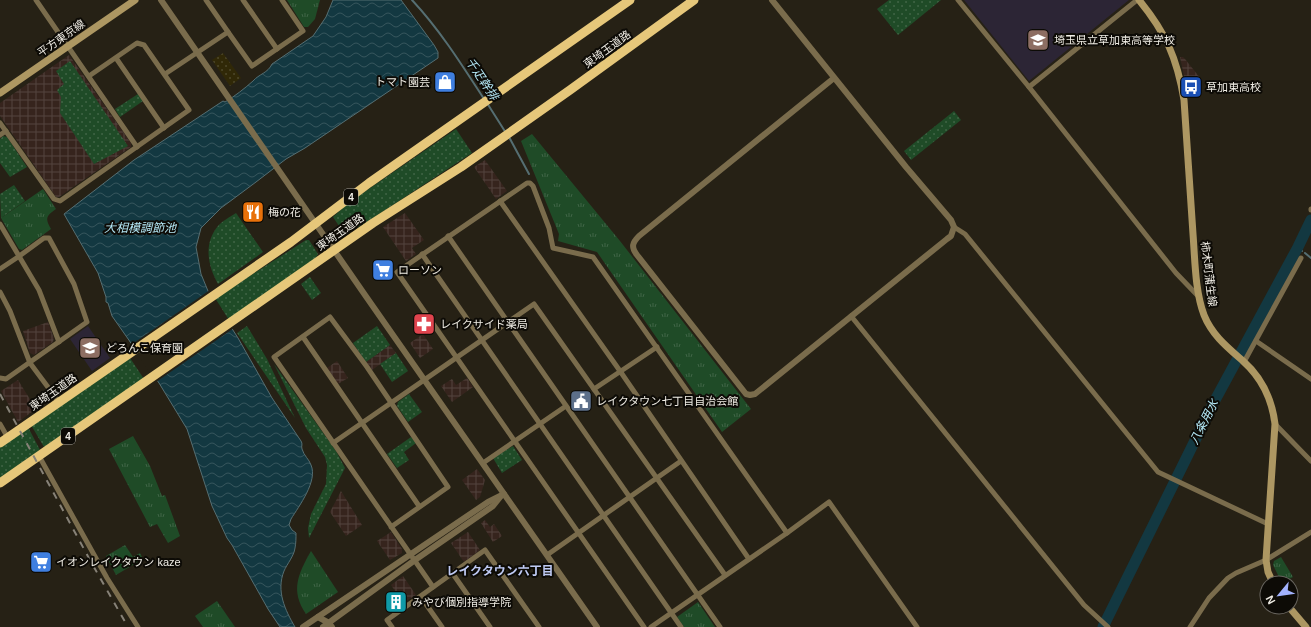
<svg xmlns="http://www.w3.org/2000/svg" width="1311" height="627" viewBox="0 0 1311 627" font-family="Helvetica,'Noto Sans JP',sans-serif">
<defs>
<pattern id="industrial-grid" width="8" height="8" patternUnits="userSpaceOnUse"><rect width="8" height="8" fill="#36241d"/><path d="M0 4h8M4 0v8" fill="none" stroke="#53443e"/></pattern>
<pattern id="grass-dots" width="8" height="8" patternUnits="userSpaceOnUse"><rect width="8" height="8" fill="#1f4b27"/><path d="M2 2h.1M6 6h.1" fill="none" stroke="#406546" stroke-width="1.8" stroke-linecap="round"/></pattern>
<pattern id="sand-dots" width="8" height="8" patternUnits="userSpaceOnUse"><rect width="8" height="8" fill="#302807"/><path d="M2 2h.1M6 6h.1" fill="none" stroke="#4e482b" stroke-width="1.8" stroke-linecap="round"/></pattern>
<pattern id="park-tufts" width="24" height="20" patternUnits="userSpaceOnUse"><rect width="24" height="20" fill="#1f4b27"/><path d="M3 7l-1-3M5 7V3M7 7l1-3M15 17l-1-3M17 17v-4M19 17l1-3" fill="none" stroke="#406546"/></pattern>
<pattern id="water-waves" width="16" height="10" patternUnits="userSpaceOnUse"><rect width="16" height="10" fill="#133841"/><path d="M0 5q4-4 8 0t8 0" fill="none" stroke="#36555c"/></pattern>
</defs>
<rect width="100%" height="100%" fill="#262115"/>
<!-- industrial -->
<g fill="url(#industrial-grid)">
<path d="M 69,55 L 131,143 L 131,147 L 59,197 L 56,197 L 0,116 L 0,103 Z"/>
<path d="M 1180,57 L 1183,57 L 1185,59 L 1201,79 L 1187,90 Z"/>
<path d="M 485,160 L 507,191 L 496,199 L 474,167 Z"/>
<path d="M 405,213 L 424,240 L 412,248 L 416,254 L 406,261 L 383,227 Z"/>
<path d="M 48,322 L 54,338 L 53,342 L 34,355 L 30,353 L 23,331 Z"/>
<path d="M 423,334 L 433,349 L 420,358 L 410,343 Z"/>
<path d="M 390,345 L 396,353 L 372,370 L 366,362 Z"/>
<path d="M 337,361 L 348,378 L 338,384 L 327,368 Z"/>
<path d="M 467,378 L 473,387 L 452,402 L 441,386 L 452,379 L 456,385 Z"/>
<path d="M 18,380 L 36,409 L 18,422 L 1,391 Z"/>
<path d="M 477,469 L 485,480 L 480,497 L 476,500 L 462,480 Z"/>
<path d="M 341,491 L 362,525 L 346,536 L 330,512 Z"/>
<path d="M 485,520 L 490,527 L 494,524 L 502,536 L 493,542 L 481,523 Z"/>
<path d="M 391,532 L 402,549 L 402,553 L 390,560 L 377,541 Z"/>
<path d="M 468,532 L 480,550 L 464,562 L 451,543 Z"/>
<path d="M 403,576 L 416,595 L 403,603 L 391,585 Z"/>
</g>
<!-- education -->
<g fill="#2c2535">
<path d="M 964,0 L 1129,0 L 1029,81 Z"/>
<path d="M 88,326 L 110,358 L 92,371 L 70,339 Z"/>
</g>
<!-- grass -->
<g fill="url(#grass-dots)">
<path d="M 889,0 L 941,0 L 898,35 L 877,9 Z"/>
<path d="M 70,61 L 128,146 L 94,164 L 60,113 L 61,97 L 57,90 L 64,84 L 56,71 Z"/>
<path d="M 138,94 L 143,101 L 120,117 L 115,109 Z"/>
<path d="M 954,111 L 961,120 L 911,160 L 904,151 Z"/>
<path d="M 456,129 L 472,153 L 370,220 L 345,235 L 333,217 L 347,204 Z"/>
<path d="M 3,136 L 7,137 L 27,167 L 10,177 L 0,163 L 0,139 Z"/>
<path d="M 14,185 L 25,201 L 1,218 L 0,194 Z"/>
<path d="M 236,213 L 263,252 L 218,284 C 208,266 203,244 218,226 C 222,221 230,217 236,213 Z"/>
<path d="M 306,240 L 309,240 L 318,254 L 315,259 L 228,320 L 214,299 Z"/>
<path d="M 310,277 L 321,293 L 312,300 L 301,284 Z"/>
<path d="M 247,326 L 267,359 L 295,418 L 237,333 Z"/>
<path d="M 377,326 L 390,345 L 366,362 L 353,343 Z"/>
<path d="M 396,353 L 408,371 L 392,382 L 380,364 Z"/>
<path d="M 130,358 L 144,379 L 44,447 L 31,425 Z"/>
<path d="M 274,364 L 336,451 L 345,468 L 309,538 L 308,528 L 311,514 L 326,484 L 327,465 L 325,457 L 306,428 Z"/>
<path d="M 409,394 L 422,412 L 408,422 L 397,406 L 398,402 Z"/>
<path d="M 28,427 L 40,450 L 0,478 L 0,447 Z"/>
<path d="M 411,437 L 416,443 L 404,452 L 409,460 L 397,468 L 387,454 Z"/>
<path d="M 513,446 L 522,460 L 502,473 L 493,458 Z"/>
</g>
<!-- sand -->
<path fill="url(#sand-dots)" d="M 223,53 L 241,78 L 230,86 L 212,60 Z"/>
<!-- park -->
<g fill="url(#park-tufts)">
<path d="M 287,0 L 320,0 L 315,19 L 308,27 L 304,27 Z"/>
<path d="M 532,134 L 620,241 L 751,409 L 722,432 L 597,252 L 558,241 L 559,234 L 521,141 Z"/>
<path d="M 43,189 L 56,209 C 46,216 45,218 51,229 L 22,250 L 19,249 L 1,218 Z"/>
<path d="M 133,436 L 150,466 L 162,496 L 165,495 L 180,536 L 168,543 L 157,524 L 150,527 L 109,449 Z"/>
<path d="M 125,545 L 133,557 L 140,553 L 143,559 L 116,575 L 106,556 Z"/>
<path d="M 311,551 L 338,592 L 306,614 C 290,591 298,574 311,551 Z"/>
<path d="M 1281,557 L 1293,577 L 1282,583 L 1273,565 L 1274,561 Z"/>
<path d="M 217,601 L 235,627 L 203,627 L 195,616 Z"/>
<path d="M 698,602 L 715,627 L 684,627 L 677,617 Z"/>
</g>
<!-- water -->
<path fill="url(#water-waves)" stroke="#556e72" d="M 333,0 L 401,0 L 434,45 L 438,52 L 438,58 L 305,148 L 286,159 L 256,182 L 221,208 L 201,228 L 196,247 L 201,274 L 208,291 L 238,338 L 272,398 L 301,441 C 303,444 301,446 302,449 C 304,456 309,459 311,465 C 318,481 299,506 291,519 L 289,525 L 292,530 L 296,533 C 296,538 296,543 295,548 C 294,556 287,564 284,571 C 276,591 285,610 295,627 L 280,627 L 268,609 L 232,545 L 227,538 L 212,506 L 187,429 L 159,383 L 112,316 L 108,303 L 106,302 L 106,297 L 98,273 L 64,214 L 134,160 L 223,101 L 225,102 C 235,96 244,89 253,81 C 259,74 268,73 272,64 L 313,36 L 326,17 Z"/>
<!-- pier -->
<path fill="#262115" d="M 210,290 L 234,328 L 156,382 L 131,345 Z"/>
<g fill="none" stroke-linecap="round" stroke-linejoin="round">
<!-- stream -->
<g stroke="#556e72" stroke-width="2">
<path d="M 412,0 C 440,30 462,65 484,99"/>
<path d="M 487,103 L 506,133"/>
<path d="M 509,137 L 529,174"/>
<path d="M 1298,247 L 1302,251"/>
<path d="M 1305,253 L 1311,258"/>
</g>
<!-- river -->
<path stroke="#133841" stroke-width="11" d="M 1103,627 L 1213,404 L 1298,247 L 1311,220"/>
<!-- minor -->
<g stroke="#7a6c4c" stroke-width="5">
<path d="M 36,0 L 137,147"/>
<path d="M 206,0 L 228,32"/>
<path d="M 243,0 L 277,49"/>
<path d="M 958,0 L 1029,87 L 1176,273 L 1199,297"/>
<path d="M 116,58 L 164,128"/>
<path d="M 165,74 L 228,32 L 252,66 L 303,31 L 282,0"/>
<path d="M 1029,87 L 1137,0"/>
<path d="M 0,123 L 54,199 L 60,201 L 189,110 L 144,45 L 137,43 L 89,76"/>
<path d="M 0,135 L 6,131"/>
<path d="M 500,201 L 620,371 L 749,559"/>
<path d="M 1311,210 L 1311,209"/>
<path d="M 0,224 L 39,290 L 59,342"/>
<path d="M 954,227 L 965,234 L 1158,472 L 1268,524"/>
<path d="M 448,236 L 720,627"/>
<path d="M 422,254 L 681,627"/>
<path d="M 0,269 L 18,257 L 44,238 L 49,238 L 74,284 L 87,322 L 6,379 L 0,378"/>
<path d="M 0,292 L 10,311 L 30,363 L 59,402"/>
<path d="M 851,316 L 1084,605 L 1108,627"/>
<path d="M 303,337 L 419,506"/>
<path d="M 1256,341 L 1311,379"/>
<path d="M 1244,362 L 1301,258"/>
<path d="M 594,389 L 657,347"/>
<path d="M 0,424 L 8,438"/>
<path d="M 1275,424 L 1311,461"/>
<path d="M 333,443 L 534,304 L 725,575"/>
<path d="M 39,456 L 107,578 L 138,627"/>
<path d="M 483,463 L 566,406"/>
<path d="M 391,527 L 448,487 L 367,367 L 330,317 L 274,357 L 433,587"/>
<path d="M 547,555 L 681,461"/>
<path d="M 453,574 L 490,627"/>
<path d="M 421,597 L 442,627"/>
<path d="M 392,627 L 387,620 L 485,550 L 539,627"/>
<path d="M 644,627 L 397,272 L 527,183 L 530,183 L 533,186 L 549,228 L 553,248 L 593,257 L 787,533"/>
<path d="M 651,627 L 787,533 L 829,502 L 917,627"/>
<path d="M 1190,627 L 1209,598 L 1228,578 L 1236,573 L 1266,560 L 1311,532"/>
</g>
<!-- tertiary -->
<g stroke="#7a6c4c" stroke-width="6">
<path d="M 161,0 L 365,295 L 597,627"/>
<path d="M 772,0 L 906,167 L 951,220 L 954,227 L 951,236 L 947,239 L 755,394 L 750,395 L 746,394 L 637,255 C 631,247 632,243 639,236 L 834,78"/>
<path d="M 318,617 L 329,623 L 332,627"/>
<path d="M 303,627 L 488,502 L 504,494"/>
<path d="M 323,627 L 415,560 L 493,506 L 501,496"/>
</g>
<!-- secondary -->
<g stroke="#ad9762" stroke-width="7">
<path d="M 1139,0 C 1166,33 1177,58 1184,100 C 1187,145 1190,189 1193,234 C 1195,260 1195,291 1204,315 C 1212,335 1227,347 1243,361 C 1262,378 1272,399 1275,424 L 1266,560 L 1268,572 L 1273,583"/>
<path d="M 0,93 L 135,0"/>
<path d="M 1289,607 L 1306,627"/>
</g>
<!-- trunk -->
<g stroke="#e6c77a" stroke-width="9">
<path d="M 0,443 L 291,242 L 369,183 L 630,0"/>
<path d="M 0,483 L 373,223 L 461,167 L 570,90 L 694,0"/>
</g>
<!-- rail -->
<path stroke="#878278" stroke-width="2" stroke-dasharray="7 7" stroke-linecap="butt" d="M 0,394 L 91,562 L 128,627"/>
</g>
<!-- icons -->
<defs>
<g id="school-square" transform="scale(1.15)"><rect x="-9" y="-9" width="18" height="18" rx="4" fill="#8d6e63" stroke="#0d0b06"/><path d="M0-5L7-2L0 1L-7-2ZM-4 1L0 2.5L4 1V4Q0 6-4 4Z" fill="#fff"/></g>
<g id="shop-square" transform="scale(1.15)"><rect x="-9" y="-9" width="18" height="18" rx="4" fill="#3f7fe0" stroke="#0d0b06"/><path d="M-5-2.5h2.3a2.7 3.5 0 0 1 5.4 0H5L5.5 6h-11ZM-1.5-2.5h3a1.5 2.3 0 0 0-3 0Z" fill="#fff"/></g>
<g id="bus-square" transform="scale(1.15)"><rect x="-9" y="-9" width="18" height="18" rx="4" fill="#1a4fb4" stroke="#0d0b06"/><path d="M-5-6H5V4H4V6H2V4H-2V6H-4V4H-5ZM-3.5-4V0h7V-4ZM-3.5 1.2v1.5H-2V1.2ZM2 1.2v1.5H3.5V1.2Z" fill="#fff"/></g>
<g id="restaurant-square" transform="scale(1.15)"><rect x="-9" y="-9" width="18" height="18" rx="4" fill="#e8710a" stroke="#0d0b06"/><path d="M-5-6h1v4h1v-4h1v4h1v-4h1v5L-1.5 .5V6h-2V.5L-5-1ZM5-6V6H3V1.5H1.5Q1.5-4 5-6Z" fill="#fff"/></g>
<g id="supermarket-square" transform="scale(1.15)"><rect x="-9" y="-9" width="18" height="18" rx="4" fill="#3f7fe0" stroke="#0d0b06"/><path d="M-6-5.5h2.5l.6 2H6L4.5 2H-2.5L-4.4-4H-6ZM-1.5 3.2a1.3 1.3 0 1 0 .1 0ZM3 3.2a1.3 1.3 0 1 0 .1 0Z" fill="#fff"/></g>
<g id="pharmacy-square" transform="scale(1.15)"><rect x="-9" y="-9" width="18" height="18" rx="4" fill="#e0444e" stroke="#0d0b06"/><path d="M-2-6h4v4h4v4h-4v4h-4v-4h-4v-4h4Z" fill="#fff"/></g>
<g id="civic-square" transform="scale(1.15)"><rect x="-9" y="-9" width="18" height="18" rx="4" fill="#5c6f8a" stroke="#0d0b06"/><path d="M-.6-6.5H3V-4.5H.6V-3L4-1V1h2V6H-6V1h2V-1L-.6-3ZM-1.2 2.5V6h2.4V2.5Z" fill="#fff"/></g>
<g id="building-square" transform="scale(1.15)"><rect x="-9" y="-9" width="18" height="18" rx="4" fill="#0f9aa8" stroke="#0d0b06"/><path d="M-4-6H4V6H1V3H-1V6H-4ZM-2.5-4.3h1.7v1.8h-1.7ZM.8-4.3h1.7v1.8H.8ZM-2.5-1h1.7V.8h-1.7ZM.8-1h1.7V.8H.8Z" fill="#fff"/></g>
</defs>
<g fill-rule="evenodd">
<use href="#school-square" x="1038" y="40"/>
<use href="#shop-square" x="445" y="82"/>
<use href="#bus-square" x="1191" y="87"/>
<use href="#restaurant-square" x="253" y="212"/>
<use href="#supermarket-square" x="383" y="270"/>
<use href="#pharmacy-square" x="424" y="324"/>
<use href="#school-square" x="90" y="348"/>
<use href="#civic-square" x="581" y="401"/>
<use href="#supermarket-square" x="41" y="562"/>
<use href="#building-square" x="396" y="602"/>
</g>
<g text-anchor="middle" stroke-width="4" stroke-linejoin="round" paint-order="stroke">
<!-- shield labels -->
<g fill="#0d0b06" stroke="#aca9a2" stroke-width="1">
<rect x="344" y="189" width="14" height="16" rx="3"/>
<rect x="61" y="428" width="14" height="16" rx="3"/>
</g>
<g font-size="10" font-weight="bold" fill="#f0ede5">
<text x="351" y="201">4</text>
<text x="68" y="440">4</text>
</g>
<!-- street labels -->
<g font-size="11" fill="#f0ede5" stroke="#0d0b06">
<text transform="translate(61 38) rotate(-35)" y="4">平方東京線</text>
<text transform="translate(607 49) rotate(-36)" y="4">東埼玉道路</text>
<text transform="translate(340 232) rotate(-35)" y="4">東埼玉道路</text>
<text transform="translate(1209 274) rotate(83)" y="4">柿木町蒲生線</text>
<text transform="translate(53 392) rotate(-35)" y="4">東埼玉道路</text>
</g>
<!-- poi labels -->
<g font-size="11" fill="#f0ede5" stroke="#0d0b06" text-anchor="start">
<text x="1054" y="44">埼玉県立草加東高等学校</text>
<text x="430" y="86" text-anchor="end">トマト園芸</text>
<text x="1206" y="91">草加東高校</text>
<text x="268" y="216">梅の花</text>
<text x="398" y="274">ローソン</text>
<text x="440" y="328">レイクサイド薬局</text>
<text x="106" y="352">どろんこ保育園</text>
<text x="596" y="405">レイクタウン七丁目自治会館</text>
<text x="56" y="566">イオンレイクタウン kaze</text>
<text x="412" y="606">みやび個別指導学院</text>
</g>
<!-- water labels -->
<g font-size="12" font-style="italic" fill="#b4e8f6" stroke="#0d0b06">
<text transform="translate(482 79) rotate(56)" y="4">千疋幹排</text>
<text x="140" y="232">大相模調節池</text>
<text transform="translate(1204 422) rotate(-63)" y="4">八条用水</text>
</g>
<!-- neighbourhood labels -->
<g font-size="12" font-weight="bold" fill="#bfcaf4" stroke="#0d0b06">
<text x="500" y="575">レイクタウン六丁目</text>
</g>
</g>
<!-- north arrow -->
<g transform="translate(1279 595) rotate(241)"><circle r="19" fill="#0d0b06" stroke="#68655f"/>
<path d="M0-3L7 15L0 10L-7 15Z" fill="#a2b2fd"/>
<text y="-6" font-size="11" font-weight="bold" text-anchor="middle" fill="#f0ede5">N</text>
</g>
</svg>
